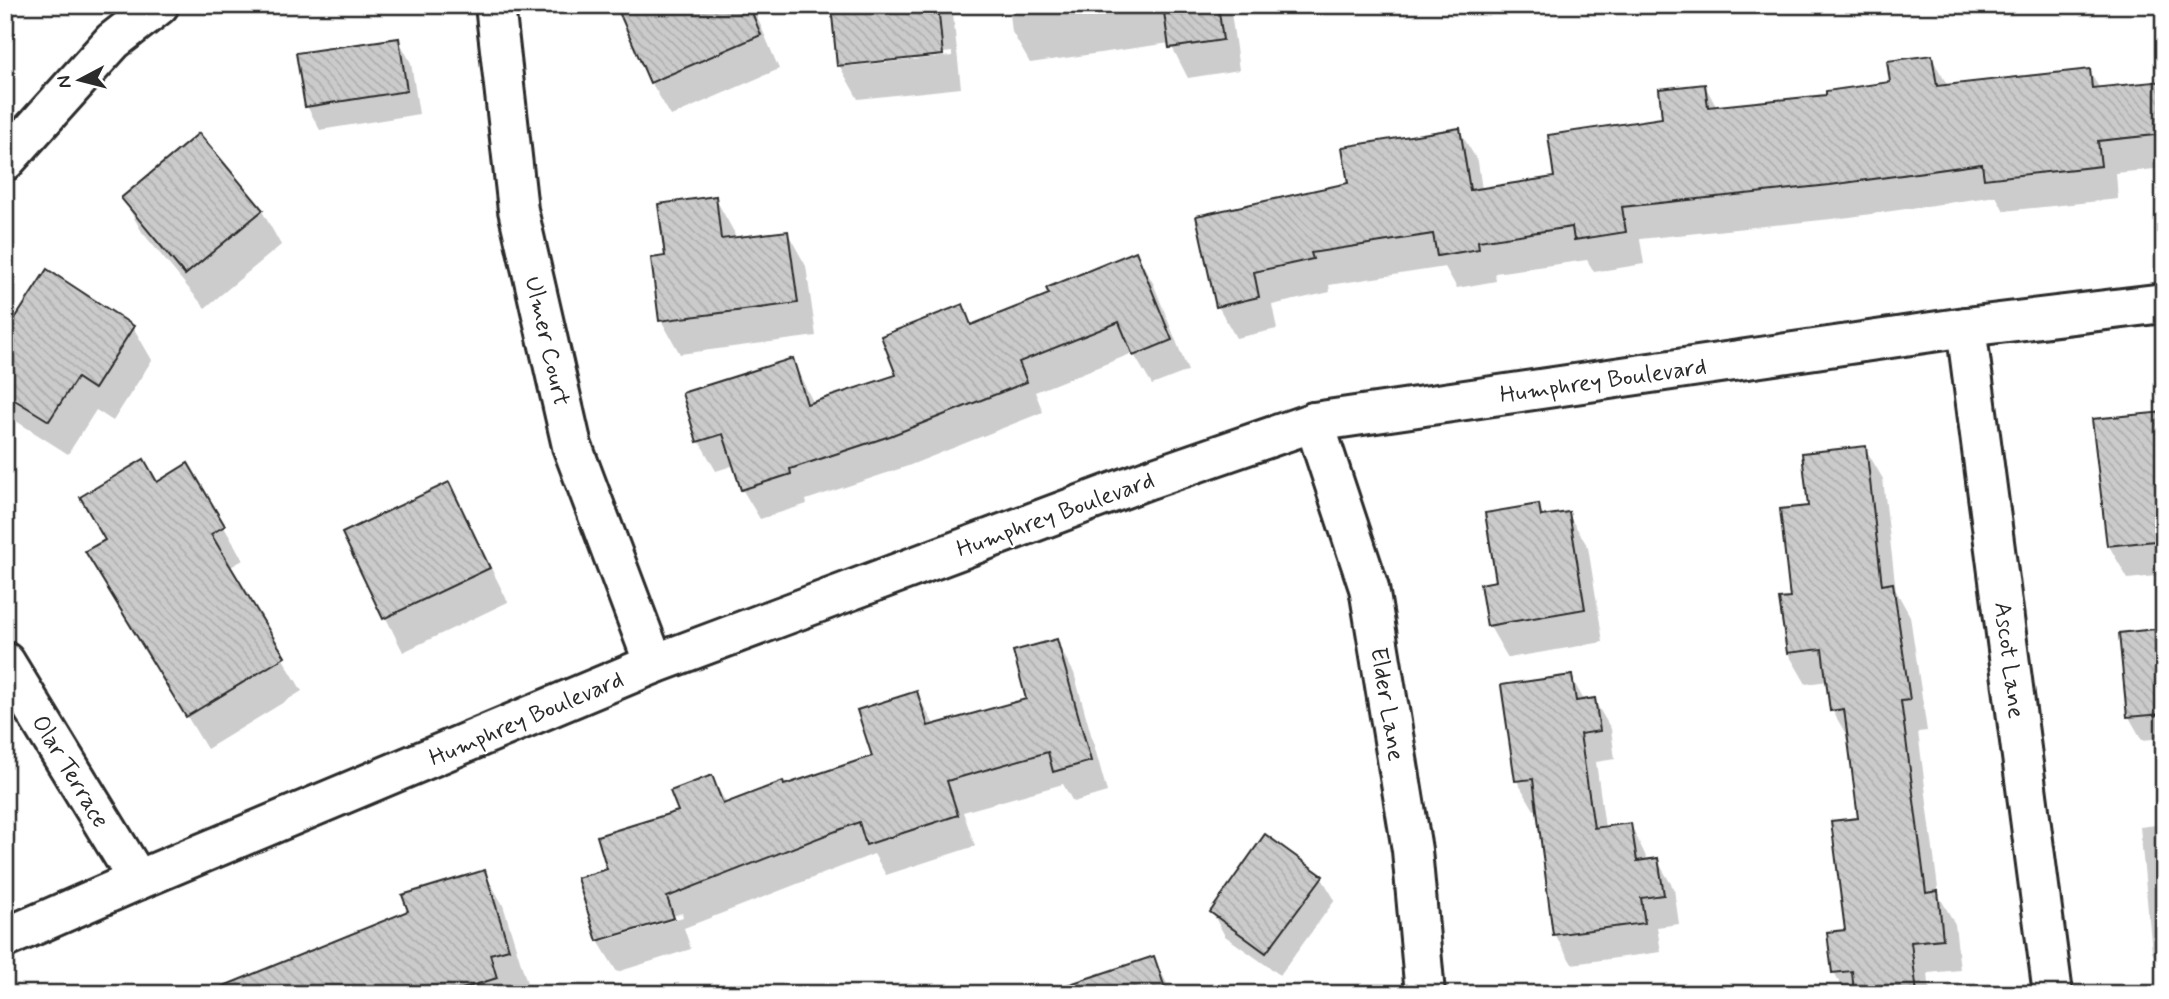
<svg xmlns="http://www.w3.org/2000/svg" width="2169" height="999" viewBox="0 0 2169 999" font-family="Mynerve,sans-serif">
<defs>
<pattern id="building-back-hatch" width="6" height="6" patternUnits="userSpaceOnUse" patternTransform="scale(1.75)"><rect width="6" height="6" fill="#cbcbcb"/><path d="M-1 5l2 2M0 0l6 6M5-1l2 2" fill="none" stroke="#aeaeae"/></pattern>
</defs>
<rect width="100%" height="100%" fill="#fff"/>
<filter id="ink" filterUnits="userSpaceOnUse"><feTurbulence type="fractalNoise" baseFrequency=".0143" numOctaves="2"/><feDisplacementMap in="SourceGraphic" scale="14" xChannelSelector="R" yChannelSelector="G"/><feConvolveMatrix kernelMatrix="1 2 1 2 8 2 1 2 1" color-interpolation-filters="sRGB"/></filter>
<g filter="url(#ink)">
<!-- shadow -->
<g fill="#0003" fill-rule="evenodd">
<path d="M 618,5 L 752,5 L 779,69 L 671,116 L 651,82 Z"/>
<path d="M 832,5 L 952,5 L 961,88 L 858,99 L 839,65 ZM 952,52 L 952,56 L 851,66 L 851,63 Z"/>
<path d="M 1009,5 L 1230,5 L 1239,70 L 1188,78 L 1170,43 L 1030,63 L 1012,32 Z"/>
<path d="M 1484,5 L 1546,5 L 1546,8 L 1489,14 Z"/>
<path d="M 398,39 L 411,63 L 419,114 L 320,130 L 307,106 Z"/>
<path d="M 1931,57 L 1948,86 L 2089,71 L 2100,89 L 2164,83 L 2164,168 L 2116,173 L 2118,199 L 2004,211 L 1996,196 L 1850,217 L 1640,239 L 1644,264 L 1594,272 L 1587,260 L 1495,273 L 1496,281 L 1457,288 L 1445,267 L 1329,285 L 1330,292 L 1272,305 L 1277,329 L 1236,338 L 1218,306 L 1199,218 L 1350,184 L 1459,130 L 1478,162 L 1482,190 L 1556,179 L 1664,119 L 1705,86 L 1717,108 L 1828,96 L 1892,84 Z"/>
<path d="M 199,135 L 262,211 L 281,245 L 205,308 L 142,232 L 123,198 Z"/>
<path d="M 715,198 L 734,232 L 735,239 L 787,232 L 806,266 L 816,336 L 680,354 L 661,320 L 667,258 Z"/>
<path d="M 1136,253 L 1153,283 L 1188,371 L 1152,385 L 1133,353 L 1035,392 L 1043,412 L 908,466 L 806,500 L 807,504 L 760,519 L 742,489 L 735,465 L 716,471 L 699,441 L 792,360 L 814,404 L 899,376 L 962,306 L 973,326 L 1051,295 Z"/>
<path d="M 133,327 L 152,360 L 113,421 L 96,410 L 68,454 L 5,414 L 5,338 Z"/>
<path d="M 2164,413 L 2164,575 L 2128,579 L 2109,546 Z"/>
<path d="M 1865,448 L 1883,479 L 1896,591 L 1910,616 L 1927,731 L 1918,732 L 1939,896 L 1955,924 L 1960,970 L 1928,973 L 1930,994 L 1846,994 L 1834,972 L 1847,931 L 1860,819 L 1850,741 L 1832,710 L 1828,681 L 1806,684 L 1788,653 L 1781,601 L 1792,599 L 1810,507 Z"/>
<path d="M 188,465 L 243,560 L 229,568 L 302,691 L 207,749 L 107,585 L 107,541 L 157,484 Z"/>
<path d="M 449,484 L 508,602 L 403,652 L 344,534 Z"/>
<path d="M 1538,506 L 1545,517 L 1568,514 L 1588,547 L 1603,642 L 1508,658 L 1489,625 L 1498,582 Z"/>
<path d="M 2164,630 L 2164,738 L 2142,740 L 2129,717 L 2120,634 Z"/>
<path d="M 1056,641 L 1074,673 L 1107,792 L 1073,802 L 1063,784 L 963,812 L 975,846 L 886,875 L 874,854 L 684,928 L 691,949 L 617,972 L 598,941 L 579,879 L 609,870 L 680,812 L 711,777 L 727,804 L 875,757 L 916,693 L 935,726 L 1028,700 ZM 682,913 L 683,917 L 603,941 L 603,938 Z"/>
<path d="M 1571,677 L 1585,702 L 1594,700 L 1611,729 L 1615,759 L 1596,762 L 1605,828 L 1631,825 L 1648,861 L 1657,860 L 1674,889 L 1679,924 L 1657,927 L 1661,952 L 1572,964 L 1555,935 L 1539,809 L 1534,810 L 1517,781 L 1503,686 Z"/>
<path d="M 2164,824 L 2164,972 L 2152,952 L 2140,827 Z"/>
<path d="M 484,872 L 503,905 L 527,983 L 508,988 L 510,994 L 268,994 Z"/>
<path d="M 1321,877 L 1335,900 L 1280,975 L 1225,936 L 1212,912 Z"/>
<path d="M 1154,958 L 1172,994 L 1047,994 Z"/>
</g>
<!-- building -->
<g fill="url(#building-back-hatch)" stroke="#2b2b2b" stroke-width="2">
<path d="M 616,5 L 749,5 L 761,35 L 650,83 Z"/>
<path d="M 831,5 L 938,5 L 943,55 L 837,66 Z"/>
<path d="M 1163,5 L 1218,5 L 1223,40 L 1169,48 Z"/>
<path d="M 399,38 L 407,91 L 305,107 L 296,53 Z"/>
<path d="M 1932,55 L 1937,86 L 2090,69 L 2092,88 L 2164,81 L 2164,134 L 2098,141 L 2101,166 L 1984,179 L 1982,164 L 1830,185 L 1622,207 L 1626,232 L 1574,240 L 1572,227 L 1478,241 L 1479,249 L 1437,256 L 1433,234 L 1311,253 L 1313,259 L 1254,272 L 1259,297 L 1216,307 L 1196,216 L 1348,183 L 1342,147 L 1460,128 L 1470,190 L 1554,177 L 1548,135 L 1662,118 L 1659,89 L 1705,84 L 1708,107 L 1826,95 L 1826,91 L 1890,82 L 1887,61 Z"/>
<path d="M 199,133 L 263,210 L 185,275 L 121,198 Z"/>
<path d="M 716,196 L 721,239 L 788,231 L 798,303 L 659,321 L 651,258 L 665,256 L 658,204 Z"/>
<path d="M 1136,251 L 1172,340 L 1133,356 L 1119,322 L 1019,362 L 1027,382 L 890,436 L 790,469 L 791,474 L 741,490 L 723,434 L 697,442 L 682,393 L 793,358 L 807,404 L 896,375 L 881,336 L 963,304 L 971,325 L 1049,294 L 1046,288 Z"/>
<path d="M 47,269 L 134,326 L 94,389 L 77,378 L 49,421 L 5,394 L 5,334 Z"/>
<path d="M 2164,412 L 2164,540 L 2107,546 L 2092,419 Z"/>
<path d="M 1866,446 L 1882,585 L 1893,583 L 1910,700 L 1901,701 L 1926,893 L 1938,891 L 1943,939 L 1911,942 L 1917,994 L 1854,994 L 1852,971 L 1832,973 L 1827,932 L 1845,930 L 1831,821 L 1858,818 L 1844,709 L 1830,711 L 1822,649 L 1787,653 L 1779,599 L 1790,598 L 1780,509 L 1808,506 L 1802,453 Z"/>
<path d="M 144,459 L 157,482 L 188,463 L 225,526 L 211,534 L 285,657 L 186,717 L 85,551 L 105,540 L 80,497 Z"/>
<path d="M 449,482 L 490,568 L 383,619 L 342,533 Z"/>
<path d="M 1539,504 L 1541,516 L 1569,512 L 1585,609 L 1487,626 L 1480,584 L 1496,581 L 1485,513 Z"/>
<path d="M 2164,628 L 2164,714 L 2127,717 L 2119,633 Z"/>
<path d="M 1057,639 L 1091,761 L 1053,772 L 1048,752 L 947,781 L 958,815 L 866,845 L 859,822 L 667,897 L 674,918 L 597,941 L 577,878 L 607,869 L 597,836 L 678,811 L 670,791 L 712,775 L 723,804 L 783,781 L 784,785 L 872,756 L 857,710 L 917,691 L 928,726 L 1026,699 L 1013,651 Z"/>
<path d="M 1572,675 L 1576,701 L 1595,698 L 1600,731 L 1580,734 L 1594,828 L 1631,823 L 1637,861 L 1658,858 L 1664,895 L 1641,898 L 1645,923 L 1553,935 L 1533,779 L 1515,781 L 1501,685 Z"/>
<path d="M 1265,834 L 1323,876 L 1266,953 L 1210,912 Z"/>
<path d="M 485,870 L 509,949 L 490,954 L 497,978 L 446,994 L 204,994 L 408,911 L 402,895 Z"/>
<path d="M 1154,956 L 1167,994 L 1062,994 L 1061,987 Z"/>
</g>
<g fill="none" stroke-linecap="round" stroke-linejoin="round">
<!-- minor casing -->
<g stroke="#2b2b2b" stroke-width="44">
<g id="minor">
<path d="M 495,5 L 518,210 L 572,446 L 654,664"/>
<path d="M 5,161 L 113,41 L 159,5"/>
<path d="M 1966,327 L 2053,994"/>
<path d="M 1314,422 L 1369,588 L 1412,850 L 1425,994"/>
<path d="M 5,662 L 138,880"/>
</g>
</g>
<!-- tertiary casing -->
<g stroke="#2b2b2b" stroke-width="44">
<path id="tertiary" d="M 5,938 L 138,880 L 654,664 L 1149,479 L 1314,422 L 1966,327 L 2164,303"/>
</g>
<!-- minor -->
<use href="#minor" stroke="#fff" stroke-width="38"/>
<!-- tertiary -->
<use href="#tertiary" stroke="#fff" stroke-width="38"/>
</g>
</g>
<g text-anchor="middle" stroke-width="5" stroke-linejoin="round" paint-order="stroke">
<!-- street labels -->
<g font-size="24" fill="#2b2b2b" stroke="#fff">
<text transform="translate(548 341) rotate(77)" y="8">Ulmer Court</text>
<text transform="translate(1603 380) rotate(-8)" y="8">Humphrey Boulevard</text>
<text transform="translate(1055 514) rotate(-20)" y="8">Humphrey Boulevard</text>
<text transform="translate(2010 660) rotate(83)" y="8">Ascot Lane</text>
<text transform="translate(1388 704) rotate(81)" y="8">Elder Lane</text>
<text transform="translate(526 718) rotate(-23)" y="8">Humphrey Boulevard</text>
<text transform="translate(71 771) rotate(59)" y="8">Olar Terrace</text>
</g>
</g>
<!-- margin -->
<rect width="2169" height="999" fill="none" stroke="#fff" stroke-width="28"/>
<rect x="14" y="14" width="2141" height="971" fill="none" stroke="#2b2b2b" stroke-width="2.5" filter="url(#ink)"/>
<!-- north arrow -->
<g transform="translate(80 80) rotate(263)" stroke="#ffffff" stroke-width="5" paint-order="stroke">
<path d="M0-5L12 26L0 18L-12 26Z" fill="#2b2b2b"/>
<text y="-10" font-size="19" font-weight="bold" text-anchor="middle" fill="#2b2b2b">N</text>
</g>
</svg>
